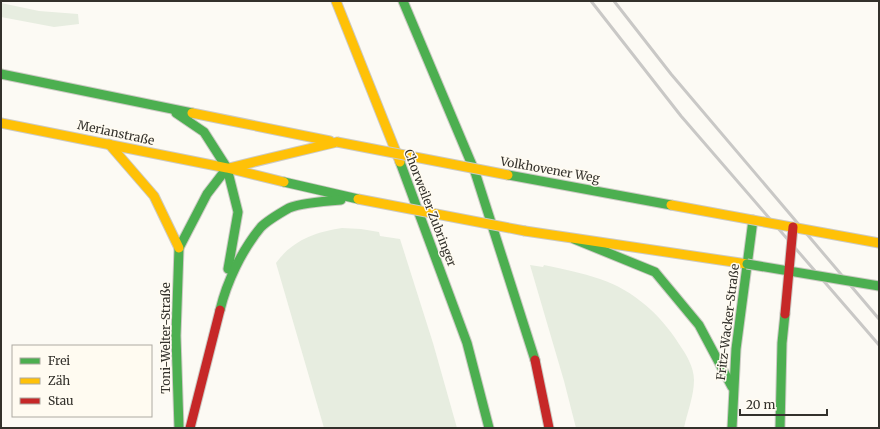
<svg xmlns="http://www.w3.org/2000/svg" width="880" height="429" viewBox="0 0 880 429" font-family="Merriweather,serif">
<rect width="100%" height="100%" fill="#fcfaf4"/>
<!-- green -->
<g fill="#e7ede0">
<path d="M 1,3 L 39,11 L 78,14 L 79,24 L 54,27 L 1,17 Z"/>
<path d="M 342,228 L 361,229 L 379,232 L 380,236 L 400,239 L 433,343 L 457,428 L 324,428 L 276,263 C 293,240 315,232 342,228 Z"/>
<path d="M 530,265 L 543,267 L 544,265 C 563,269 582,273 600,279 C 633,290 661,315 679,344 C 686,354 694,367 694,380 C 694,396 687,413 684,428 L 576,428 L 564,381 Z"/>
</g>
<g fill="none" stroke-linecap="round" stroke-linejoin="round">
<!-- fast casing -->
<g stroke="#cccac4" stroke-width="11">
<g id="fast">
<path d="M 403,1 L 475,172 L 535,360"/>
<path d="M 1,74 L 192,113"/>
<path d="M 176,113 L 204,132 L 227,168 L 238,212 L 228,269"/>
<path d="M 400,162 L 467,343 L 489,428"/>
<path d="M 508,175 L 671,205"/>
<path d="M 284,182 L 358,199"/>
<path d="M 574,239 L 655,272 L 699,325 L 732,387"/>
<path d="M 220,310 C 227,281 242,250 261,227 C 266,222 282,212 289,208 C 301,203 327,201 341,200"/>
<path d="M 179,428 L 176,336 L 179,248 L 207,194 L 227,168 L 229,168"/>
<path d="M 732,428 L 736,349 L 753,220"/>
<path d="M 780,428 L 782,343 L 785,314"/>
</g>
</g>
<!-- slow casing -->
<g stroke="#cccac4" stroke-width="11">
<g id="slow">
<path d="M 336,1 L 400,162"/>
<path d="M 192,113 L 330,141"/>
<path d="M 1,123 L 227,168 L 284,182"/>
<path d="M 109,144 L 154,196 L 179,248"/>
<path d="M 229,168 L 337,142"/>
<path d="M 525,231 L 747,264"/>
</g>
</g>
<!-- jam casing -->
<g stroke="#cccac4" stroke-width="11">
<g id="jam">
<path d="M 535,360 L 549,428"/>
<path d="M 190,428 L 220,310"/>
</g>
</g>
<!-- fast -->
<use href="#fast" stroke="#4caf50" stroke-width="9"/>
<!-- slow -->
<use href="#slow" stroke="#ffc107" stroke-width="9"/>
<!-- jam -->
<use href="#jam" stroke="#c62828" stroke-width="9"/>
<!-- rail -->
<g stroke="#c9c8c6" stroke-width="3">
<path d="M 591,1 L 681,116 L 879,345"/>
<path d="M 614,1 L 671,74 L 879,319"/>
</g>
<!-- fast-bridge casing -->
<g stroke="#cccac4" stroke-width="11" stroke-linecap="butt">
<path id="fast-bridge" d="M 747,264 L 879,286"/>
</g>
<!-- slow-bridge casing -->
<g stroke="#cccac4" stroke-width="11" stroke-linecap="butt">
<g id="slow-bridge">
<path d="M 337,142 L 508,175"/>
<path d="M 358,199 L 525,231"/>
<path d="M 671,205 L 879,243"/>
</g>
</g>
<!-- jam-bridge casing -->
<g stroke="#cccac4" stroke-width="11" stroke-linecap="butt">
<path id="jam-bridge" d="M 785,314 L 793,227"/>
</g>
<!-- fast-bridge -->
<use href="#fast-bridge" stroke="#4caf50" stroke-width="9"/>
<!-- slow-bridge -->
<use href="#slow-bridge" stroke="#ffc107" stroke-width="9"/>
<!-- jam-bridge -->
<use href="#jam-bridge" stroke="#c62828" stroke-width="9"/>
</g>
<g text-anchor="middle" stroke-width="3" stroke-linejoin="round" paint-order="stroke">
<!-- street labels -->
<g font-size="12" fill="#33312b" stroke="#fffbf1">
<text transform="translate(116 133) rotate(12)" y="4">Merianstraße</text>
<text transform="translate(550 170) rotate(10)" y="4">Volkhovener Weg</text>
<text transform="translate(430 208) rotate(69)" y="4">Chorweiler Zubringer</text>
<text transform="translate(728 322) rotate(-83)" y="4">Fritz-Wacker-Straße</text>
<text transform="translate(166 338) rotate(-90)" y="4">Toni-Welter-Straße</text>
</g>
</g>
<!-- border -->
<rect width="880" height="429" fill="none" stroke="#33312b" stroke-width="4"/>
<!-- legend -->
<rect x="12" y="345" width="140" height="72" fill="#fffbf1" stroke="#adaaa2"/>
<rect x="20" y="358" width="20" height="6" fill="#4caf50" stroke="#adaaa2"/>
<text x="48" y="365" font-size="12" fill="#33312b">Frei</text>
<rect x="20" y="378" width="20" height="6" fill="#ffc107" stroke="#adaaa2"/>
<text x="48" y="385" font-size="12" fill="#33312b">Zäh</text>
<rect x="20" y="398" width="20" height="6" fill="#c62828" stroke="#adaaa2"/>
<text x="48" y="405" font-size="12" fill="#33312b">Stau</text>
<!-- scale -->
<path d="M740 409v6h87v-6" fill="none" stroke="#33312b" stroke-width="2"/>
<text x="746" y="409" font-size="12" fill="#33312b" stroke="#fffbf1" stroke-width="3" paint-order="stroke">20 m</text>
</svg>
